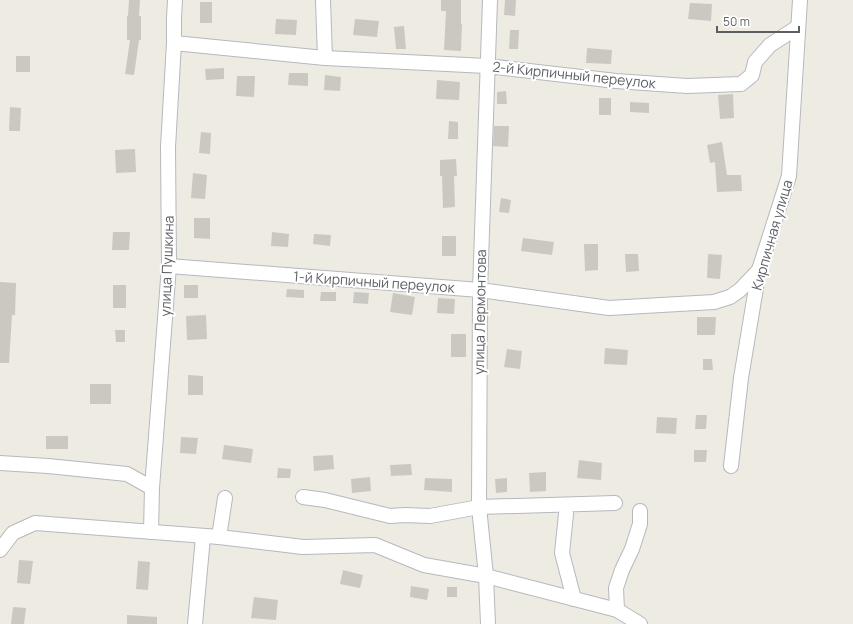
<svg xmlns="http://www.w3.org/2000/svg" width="853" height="624" viewBox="0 0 853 624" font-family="Manrope,sans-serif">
<rect width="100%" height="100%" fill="#eeebe3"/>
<!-- building -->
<g fill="#cbc8c2">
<path d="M 129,0 L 140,0 L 139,16 L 141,16 L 141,40 L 139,40 L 134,75 L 125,74 L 130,40 L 127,40 L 127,16 L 128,16 Z"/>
<path d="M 441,0 L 461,0 L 461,24 L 462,24 L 461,51 L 444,50 L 446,11 L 441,11 Z"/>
<path d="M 505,0 L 516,0 L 515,16 L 504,15 Z"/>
<rect x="200" y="2" width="12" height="21"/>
<path d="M 690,3 L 712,4 L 711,21 L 688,19 Z"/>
<path d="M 276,19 L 297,20 L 296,35 L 275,34 Z"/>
<path d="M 355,19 L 379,21 L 377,37 L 353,35 Z"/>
<path d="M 404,26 L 406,49 L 396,49 L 394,27 Z"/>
<path d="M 510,30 L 519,30 L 518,49 L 509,49 Z"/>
<path d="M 587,48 L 612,50 L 611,64 L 586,63 Z"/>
<rect x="16" y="56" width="14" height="16"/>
<path d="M 224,68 L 224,79 L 206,80 L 205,69 Z"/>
<path d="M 289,73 L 308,73 L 308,86 L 288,85 Z"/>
<path d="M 325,75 L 341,77 L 340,91 L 324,90 Z"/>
<path d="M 237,76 L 255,76 L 254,97 L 236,96 Z"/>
<path d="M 437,80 L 460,82 L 459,100 L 436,99 Z"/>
<path d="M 506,91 L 507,104 L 497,104 L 497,92 Z"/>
<path d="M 733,94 L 734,118 L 720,119 L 718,95 Z"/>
<rect x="599" y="98" width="12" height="17"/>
<path d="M 630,102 L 649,103 L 649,113 L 630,112 Z"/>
<path d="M 10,107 L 21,108 L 20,131 L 9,131 Z"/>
<path d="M 449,121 L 458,122 L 458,139 L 448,139 Z"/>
<path d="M 494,126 L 509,126 L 508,147 L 493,146 Z"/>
<path d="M 201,132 L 211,133 L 210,154 L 199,153 Z"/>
<path d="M 722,142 L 727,175 L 741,175 L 742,191 L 717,192 L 715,162 L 710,163 L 707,145 Z"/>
<path d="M 135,149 L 136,172 L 116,173 L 115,150 Z"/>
<path d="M 456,159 L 457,176 L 454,176 L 455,207 L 443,208 L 442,176 L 440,176 L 440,160 Z"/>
<path d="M 193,173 L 207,175 L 205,199 L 191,198 Z"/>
<path d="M 501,198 L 511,200 L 509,213 L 499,212 Z"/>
<path d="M 194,218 L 210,218 L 210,239 L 194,238 Z"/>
<path d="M 113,232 L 130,232 L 129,250 L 112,250 Z"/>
<path d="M 272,232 L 289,234 L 288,247 L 271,246 Z"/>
<path d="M 314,234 L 331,235 L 330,246 L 313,244 Z"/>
<rect x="442" y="236" width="14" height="20"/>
<path d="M 523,238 L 554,242 L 552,255 L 521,251 Z"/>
<path d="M 584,244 L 598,244 L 598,270 L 585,271 Z"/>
<path d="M 625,254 L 638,254 L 639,271 L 626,272 Z"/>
<path d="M 708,254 L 722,255 L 720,279 L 707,278 Z"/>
<path d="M 0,282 L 16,283 L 15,315 L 12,315 L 9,363 L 0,363 Z"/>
<rect x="113" y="285" width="13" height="23"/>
<rect x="184" y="285" width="14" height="13"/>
<path d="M 287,289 L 304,290 L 304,298 L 286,297 Z"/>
<path d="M 321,292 L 336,292 L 336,301 L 320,301 Z"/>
<path d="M 354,292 L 369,293 L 368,304 L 353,303 Z"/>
<path d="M 393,293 L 415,297 L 412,315 L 390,312 Z"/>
<path d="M 438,298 L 455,299 L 454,314 L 437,313 Z"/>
<path d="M 206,315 L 207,339 L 187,340 L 186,316 Z"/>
<path d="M 697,317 L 716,317 L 715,335 L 697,335 Z"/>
<path d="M 115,330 L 125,330 L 125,342 L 116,342 Z"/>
<rect x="451" y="334" width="15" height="23"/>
<path d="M 605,348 L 628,350 L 627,365 L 604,364 Z"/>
<path d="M 507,349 L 522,351 L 520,369 L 504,367 Z"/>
<path d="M 703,359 L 712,359 L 713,370 L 703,370 Z"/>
<path d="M 188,375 L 203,376 L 203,395 L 188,395 Z"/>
<rect x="90" y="384" width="21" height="20"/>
<path d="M 696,415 L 707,415 L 706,429 L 695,429 Z"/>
<path d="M 657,417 L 677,418 L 676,434 L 656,433 Z"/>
<rect x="46" y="436" width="22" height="13"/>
<path d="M 181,437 L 198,438 L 196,454 L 180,453 Z"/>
<path d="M 224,445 L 253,449 L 251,463 L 222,459 Z"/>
<path d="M 694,450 L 707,450 L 706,462 L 694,462 Z"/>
<path d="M 333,455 L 334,469 L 314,471 L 313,456 Z"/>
<path d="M 579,460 L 602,463 L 601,480 L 577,478 Z"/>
<path d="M 411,464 L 412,475 L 391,476 L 390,465 Z"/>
<path d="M 278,468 L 291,469 L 290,478 L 277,478 Z"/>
<path d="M 546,472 L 546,491 L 530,492 L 529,473 Z"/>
<path d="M 370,477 L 371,491 L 352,493 L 351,479 Z"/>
<path d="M 425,478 L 452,479 L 452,492 L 424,490 Z"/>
<path d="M 507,478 L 507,492 L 496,493 L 495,479 Z"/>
<path d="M 19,560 L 33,561 L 30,584 L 17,583 Z"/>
<path d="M 138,561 L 150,562 L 148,590 L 136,589 Z"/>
<path d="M 343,570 L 363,575 L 360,588 L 340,584 Z"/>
<path d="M 411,586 L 429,589 L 427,600 L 410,597 Z"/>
<rect x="447" y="587" width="10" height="10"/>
<path d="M 254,597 L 278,600 L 276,620 L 251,618 Z"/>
<path d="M 13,607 L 26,608 L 24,624 L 11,624 Z"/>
<path d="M 127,615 L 157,617 L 157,624 L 127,624 Z"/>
</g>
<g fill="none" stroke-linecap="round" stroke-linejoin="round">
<!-- minor casing -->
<g stroke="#b5b9bd" stroke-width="16">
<g id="minor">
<path d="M 323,0 L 325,58"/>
<path d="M 174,43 L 325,58 L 487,66 L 616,81 L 687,86 L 741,84 L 752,75 L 755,62 L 770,45 L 798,27"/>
<path d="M 169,266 L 480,290 L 609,308 L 714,302 L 730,297 L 740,290 L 759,270"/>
<path d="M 0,463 L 48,466 L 127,474 L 152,488"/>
<path d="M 731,466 L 741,378 L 759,270 L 789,176 L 800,0"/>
<path d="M 303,497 L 325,500 L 390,516 L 405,515 L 430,516 L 479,507 L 615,503"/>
<path d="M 566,514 L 562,553 L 574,599"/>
<path d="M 151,532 L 152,488 L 169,266 L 168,147 L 174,43 L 174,18 L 175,0"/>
<path d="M 219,537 L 225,498"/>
<path d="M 0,550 L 13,533 L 35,523 L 219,537 L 303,547 L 375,545 L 424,565 L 486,576 L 617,610 L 640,624"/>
<path d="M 617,610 L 616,588 L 622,570 L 632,549 L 640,524 L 640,511"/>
<path d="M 195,624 L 203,537"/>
<path d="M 488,624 L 486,576 L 479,507 L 480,290 L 490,0"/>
</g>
</g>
<!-- minor -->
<use href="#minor" stroke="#fff" stroke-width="14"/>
</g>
<g text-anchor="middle" stroke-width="4" stroke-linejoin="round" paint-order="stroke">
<!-- street labels -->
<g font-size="14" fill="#5b5f64" stroke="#fff">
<text transform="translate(574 75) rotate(6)" y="5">2-й Кирпичный переулок</text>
<text transform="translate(772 235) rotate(-74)" y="5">Кирпичная улица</text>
<text transform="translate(167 266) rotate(-88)" y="5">улица Пушкина</text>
<text transform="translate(374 282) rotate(4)" y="5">1-й Кирпичный переулок</text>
<text transform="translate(480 312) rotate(-89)" y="5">улица Лермонтова</text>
</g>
</g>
<!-- scale -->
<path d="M717 26v6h82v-6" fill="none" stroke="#5b5f64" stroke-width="2"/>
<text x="723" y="26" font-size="12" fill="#5b5f64" stroke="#ffffff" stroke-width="3" paint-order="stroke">50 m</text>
</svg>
